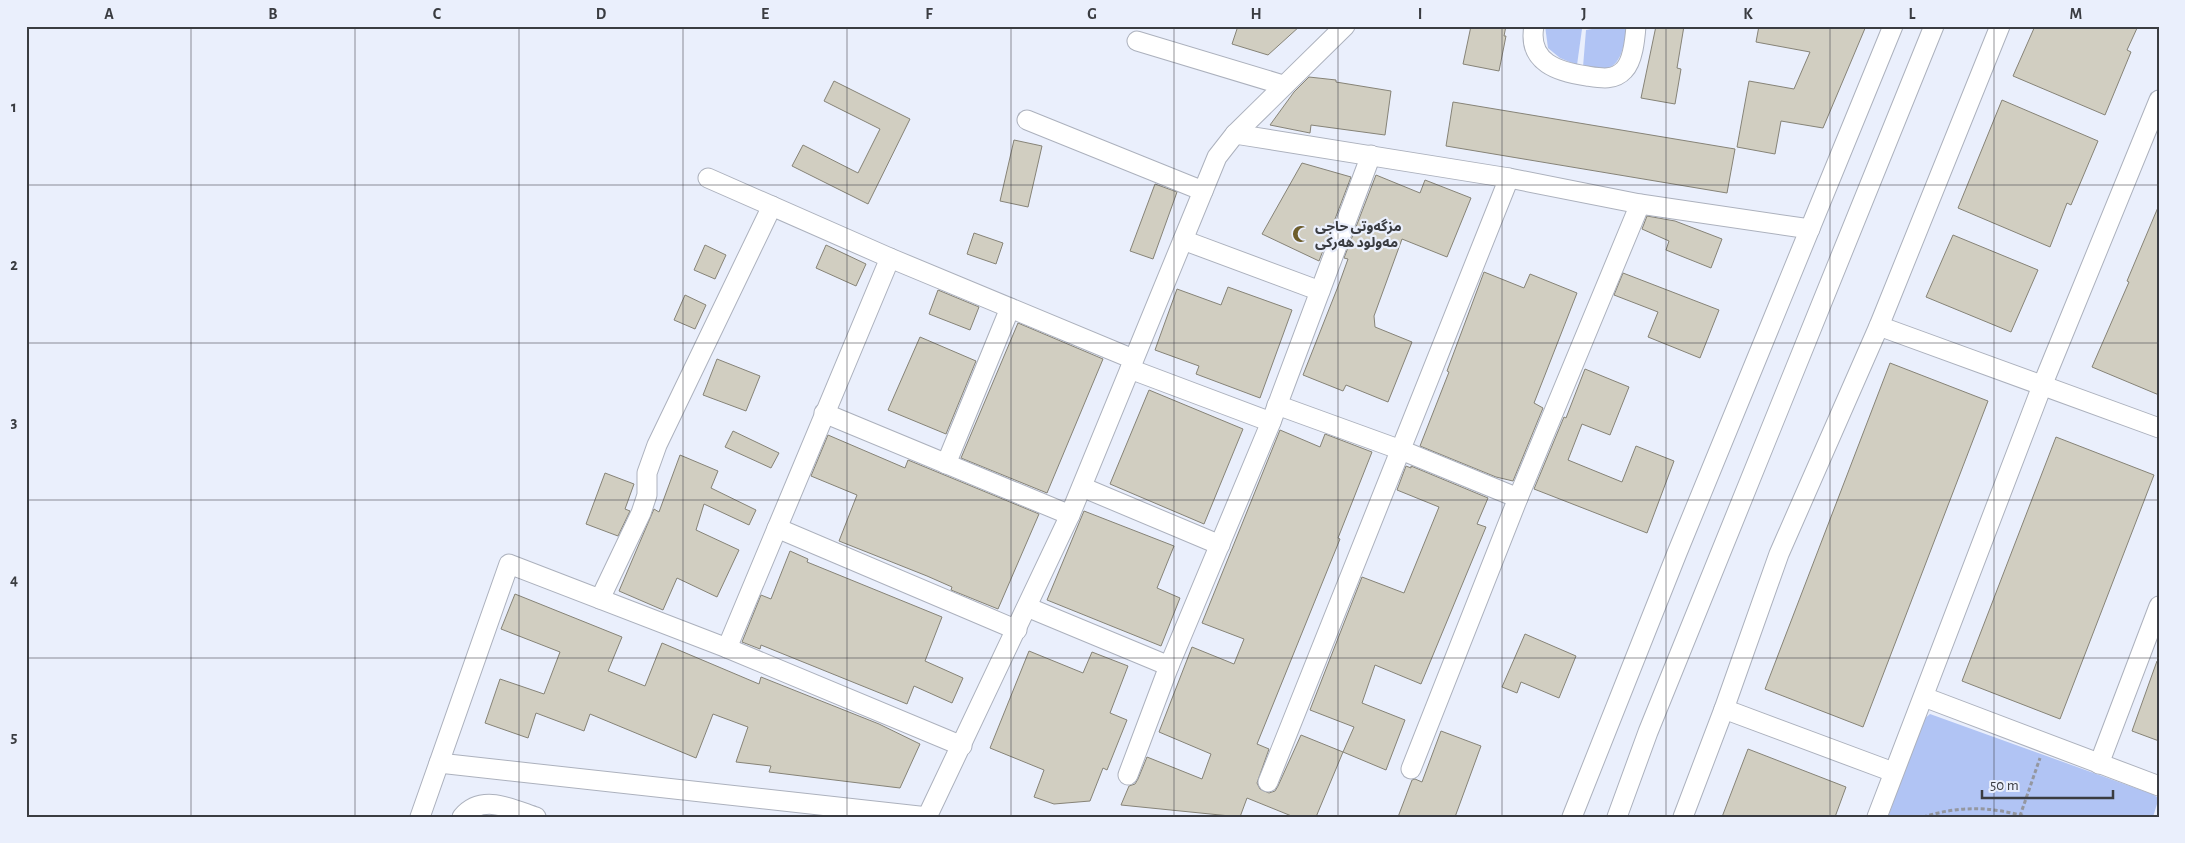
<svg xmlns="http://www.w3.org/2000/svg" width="2185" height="843" viewBox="0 0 2185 843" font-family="'Alegreya Sans','Noto Sans Arabic',sans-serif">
<rect width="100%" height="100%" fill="#eaeffc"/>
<!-- green -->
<g fill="#b1c4f4">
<path d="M 1545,26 L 1577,26 L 1582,29 L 1577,65 L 1560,58 L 1548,48 Z"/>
<path d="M 1594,26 L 1626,28 C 1625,42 1622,67 1604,69 C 1597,70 1589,68 1583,67 L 1586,30 L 1592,29 Z"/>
<path d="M 1930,714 L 2152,794 L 2157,797 L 2157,804 L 2153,817 L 1888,817 L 1923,720 Z"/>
</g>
<!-- building -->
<g fill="#d1cec1" stroke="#868377">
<path d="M 1238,26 L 1300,26 L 1268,55 L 1232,44 Z"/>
<path d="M 1471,26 L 1506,26 L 1504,36 L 1506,36 L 1499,71 L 1463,64 Z"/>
<path d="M 1656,26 L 1684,26 L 1677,68 L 1681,69 L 1675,104 L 1641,98 Z"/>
<path d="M 1759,26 L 1866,26 L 1823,128 L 1781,121 L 1775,154 L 1737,147 L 1749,81 L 1794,89 L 1810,52 L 1756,42 Z"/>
<path d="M 2035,26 L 2138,26 L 2127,50 L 2131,52 L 2105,115 L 2013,76 Z"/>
<path d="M 1309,77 L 1336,80 L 1336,82 L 1391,91 L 1385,135 L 1311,125 L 1310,133 L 1270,125 L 1294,92 Z"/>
<path d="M 834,81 L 910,119 L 868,204 L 792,166 L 803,145 L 858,173 L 880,129 L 824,101 Z"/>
<path d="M 2002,100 L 2098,141 L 2071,205 L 2067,203 L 2050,247 L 1958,208 Z"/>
<path d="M 1453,102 L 1735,149 L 1727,193 L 1446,146 Z"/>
<path d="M 1014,140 L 1042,146 L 1028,207 L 1000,201 Z"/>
<path d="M 1302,163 L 1351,177 L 1319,261 L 1262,234 Z"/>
<path d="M 1376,175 L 1420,193 L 1425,180 L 1471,198 L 1447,257 L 1402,239 L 1374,316 L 1375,327 L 1412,342 L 1388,402 L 1346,385 L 1343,391 L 1303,375 L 1339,284 L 1348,259 L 1344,258 Z"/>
<path d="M 1155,184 L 1177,192 L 1153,259 L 1130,251 Z"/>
<path d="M 2159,205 L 2159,395 L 2092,367 L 2129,282 L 2127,281 Z"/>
<path d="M 1647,216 L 1675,221 L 1722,239 L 1711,268 L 1666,250 L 1669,241 L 1642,229 Z"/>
<path d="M 974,233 L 1003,243 L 996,264 L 967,254 Z"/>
<path d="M 1953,235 L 2038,270 L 2011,332 L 1926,297 Z"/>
<path d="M 705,245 L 726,255 L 715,279 L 694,270 Z"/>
<path d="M 826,245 L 866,264 L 856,286 L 816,268 Z"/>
<path d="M 1484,272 L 1524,288 L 1530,274 L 1577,293 L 1534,403 L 1543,408 L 1513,481 L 1496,477 L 1420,446 L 1449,372 L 1447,371 Z"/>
<path d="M 1623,273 L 1719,310 L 1700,358 L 1648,337 L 1658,312 L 1614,295 Z"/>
<path d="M 1228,287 L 1292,310 L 1260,398 L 1196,374 L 1199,366 L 1155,350 L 1177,289 L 1221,305 Z"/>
<path d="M 938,290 L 979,307 L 970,330 L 929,314 Z"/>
<path d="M 685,295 L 706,305 L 695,329 L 674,320 Z"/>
<path d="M 1018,323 L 1103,359 L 1047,493 L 961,458 Z"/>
<path d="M 920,337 L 976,361 L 946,434 L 888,410 Z"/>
<path d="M 717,359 L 760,376 L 746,411 L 703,395 Z"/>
<path d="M 1890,363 L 1988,401 L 1863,727 L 1765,689 Z"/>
<path d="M 1585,369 L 1629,387 L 1610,435 L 1582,424 L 1568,460 L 1622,482 L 1636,446 L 1674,461 L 1647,533 L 1534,489 L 1564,417 L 1566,418 Z"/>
<path d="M 1149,390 L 1243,429 L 1204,524 L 1110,484 Z"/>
<path d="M 1280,430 L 1320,447 L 1325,434 L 1372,452 L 1338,538 L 1340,539 L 1257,744 L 1269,749 L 1257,783 L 1260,789 L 1269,793 L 1275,791 L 1278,786 L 1301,735 L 1343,752 L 1316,817 L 1294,817 L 1247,798 L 1240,817 L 1121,805 L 1129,786 L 1135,784 L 1138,779 L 1147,757 L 1202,779 L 1211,754 L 1159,732 L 1192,647 L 1234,664 L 1244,639 L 1202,623 Z"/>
<path d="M 733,431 L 779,453 L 771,468 L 725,447 Z"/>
<path d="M 828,435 L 905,468 L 908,460 L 1039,514 L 998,609 L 951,590 L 952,587 L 927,576 L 839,541 L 857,495 L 811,476 Z"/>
<path d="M 2056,437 L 2154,475 L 2060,719 L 1962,681 Z"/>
<path d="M 680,455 L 718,471 L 711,488 L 756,510 L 749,525 L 704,504 L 696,530 L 739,550 L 717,597 L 677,578 L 663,610 L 619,591 L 654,509 L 659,512 Z"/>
<path d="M 1406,466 L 1411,468 L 1411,466 L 1488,498 L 1477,524 L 1486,527 L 1421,684 L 1375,665 L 1362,703 L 1405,720 L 1386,770 L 1343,752 L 1354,727 L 1310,710 L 1362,577 L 1404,593 L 1439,507 L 1397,490 Z"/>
<path d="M 605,473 L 634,484 L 625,509 L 630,511 L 618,536 L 586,524 Z"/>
<path d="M 1084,511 L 1174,546 L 1157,588 L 1180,598 L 1161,646 L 1047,600 Z"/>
<path d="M 790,551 L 808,559 L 807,562 L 942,617 L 925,661 L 963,678 L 952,703 L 914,686 L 907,704 L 761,645 L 760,649 L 742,642 L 761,595 L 771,599 Z"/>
<path d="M 515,594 L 622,637 L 608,671 L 645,686 L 662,643 L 759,684 L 761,677 L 879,724 L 920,744 L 900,788 L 769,772 L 771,766 L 736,762 L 748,727 L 713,714 L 696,758 L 590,714 L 584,731 L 536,713 L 528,738 L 485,723 L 500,679 L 544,694 L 560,652 L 501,629 Z"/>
<path d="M 1525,634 L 1576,656 L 1559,698 L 1521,682 L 1517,693 L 1502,687 Z"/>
<path d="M 1029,651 L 1083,673 L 1092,652 L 1128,666 L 1110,713 L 1127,720 L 1107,770 L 1103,768 L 1090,801 L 1054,804 L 1034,797 L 1044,770 L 990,748 Z"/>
<path d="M 2157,661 L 2159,661 L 2159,741 L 2132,731 Z"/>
<path d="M 1441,731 L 1481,746 L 1455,817 L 1398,817 L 1412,780 L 1415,779 L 1422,782 Z"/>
<path d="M 1748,749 L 1846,787 L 1835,817 L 1722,817 Z"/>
</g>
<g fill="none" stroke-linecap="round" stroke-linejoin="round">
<!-- minor casing -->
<g stroke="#acb1bd" stroke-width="21">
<g id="minor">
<path d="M 1534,26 C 1527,63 1559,72 1587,76 C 1600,78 1614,81 1624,70 C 1633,61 1635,39 1636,26"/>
<path d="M 1137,41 L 1283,85"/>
<path d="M 1027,120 L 1203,191"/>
<path d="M 1235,134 L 1509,178 L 1640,204 L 1810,229"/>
<path d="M 708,178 L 890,258 L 1133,359"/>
<path d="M 1183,240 L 1320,291"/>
<path d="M 1879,326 L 2159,428"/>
<path d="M 1130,369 L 1271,422"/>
<path d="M 1277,405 L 1401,450 L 1518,498"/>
<path d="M 824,413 L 1070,515"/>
<path d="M 946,464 L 1010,308"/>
<path d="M 1082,487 L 1220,545"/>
<path d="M 777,528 L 1017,630"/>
<path d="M 600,599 L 641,513 L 647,495 L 647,473 L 657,445 L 772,206"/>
<path d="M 1027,607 L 1169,666"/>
<path d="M 727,648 L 890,258"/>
<path d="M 1924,697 L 2159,786"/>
<path d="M 1724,709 L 1893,772"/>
<path d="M 439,763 L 928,817"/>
<path d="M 2099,764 L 2159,606"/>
<path d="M 1411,769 L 1518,498 L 1640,204"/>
<path d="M 1128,775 L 1169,666 L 1271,422 L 1371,155"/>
<path d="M 1268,782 L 1509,178"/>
<path d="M 420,817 L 509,564 L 727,648 L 962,746"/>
<path d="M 462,817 C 482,793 512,809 536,817"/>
<path d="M 927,817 L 1070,515 L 1217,157 L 1235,134 L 1345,26"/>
<path d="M 1572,817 L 1677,553 L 1893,26"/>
<path d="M 1617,817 L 1648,732 L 1934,26"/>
<path d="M 1683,817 L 1724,709 L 1779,554 L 1879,326 L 2000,26"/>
<path d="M 1877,817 L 2042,386 L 2159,100"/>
</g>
</g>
<!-- path -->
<g stroke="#9497a0" stroke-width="3" stroke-dasharray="4 2.5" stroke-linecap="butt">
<path d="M 2020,816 L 2040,758"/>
<path d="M 1923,817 C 1959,806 1990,806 2027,817"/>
</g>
<!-- minor -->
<use href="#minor" stroke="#fff" stroke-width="19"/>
</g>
<!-- grid -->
<path fill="none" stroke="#3a3c41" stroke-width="1" stroke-opacity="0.55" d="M 191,26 L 191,817M 355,26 L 355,817M 519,26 L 519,817M 683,26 L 683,817M 847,26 L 847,817M 1011,26 L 1011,817M 1174,26 L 1174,817M 1338,26 L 1338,817M 1502,26 L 1502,817M 1666,26 L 1666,817M 1830,26 L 1830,817M 1994,26 L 1994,817M 26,185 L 2159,185M 26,343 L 2159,343M 26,500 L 2159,500M 26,658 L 2159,658"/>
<!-- icons -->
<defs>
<g id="mosque-bare" transform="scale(1.35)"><path d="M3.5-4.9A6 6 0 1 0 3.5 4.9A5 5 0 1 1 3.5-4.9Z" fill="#6d5d2b" stroke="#eaeffc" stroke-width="2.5" paint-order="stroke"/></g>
</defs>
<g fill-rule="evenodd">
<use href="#mosque-bare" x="1301" y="234"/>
</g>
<g text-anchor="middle" stroke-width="4.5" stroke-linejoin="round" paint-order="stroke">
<!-- poi labels -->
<g font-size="14" font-weight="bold" fill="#3a3c41" stroke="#eaeffc" text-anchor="start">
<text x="1315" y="231">مزگەوتی حاجی<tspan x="1315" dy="16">مەولود هەرکی</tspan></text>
</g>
</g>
<!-- border -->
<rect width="2185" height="843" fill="none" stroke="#eaeffc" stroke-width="55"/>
<!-- scale -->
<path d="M1982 790v8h131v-8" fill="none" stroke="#3a3c41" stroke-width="2.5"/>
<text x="1990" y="790" font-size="15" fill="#3a3c41" stroke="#eaeffc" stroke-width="4" paint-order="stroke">50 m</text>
<rect x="28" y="28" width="2130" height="788" fill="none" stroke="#3a3c41" stroke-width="2"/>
<g font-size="16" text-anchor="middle" font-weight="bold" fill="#3a3c41">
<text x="109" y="19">A</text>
<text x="273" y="19">B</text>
<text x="437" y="19">C</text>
<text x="601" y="19">D</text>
<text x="765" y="19">E</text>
<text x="929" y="19">F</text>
<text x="1092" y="19">G</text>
<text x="1256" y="19">H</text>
<text x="1420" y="19">I</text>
<text x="1584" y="19">J</text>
<text x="1748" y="19">K</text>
<text x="1912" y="19">L</text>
<text x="2076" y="19">M</text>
<text x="14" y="112">1</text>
<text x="14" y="270">2</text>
<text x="14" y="427">3</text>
<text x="14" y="585">4</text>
<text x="14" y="742">5</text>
</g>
</svg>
